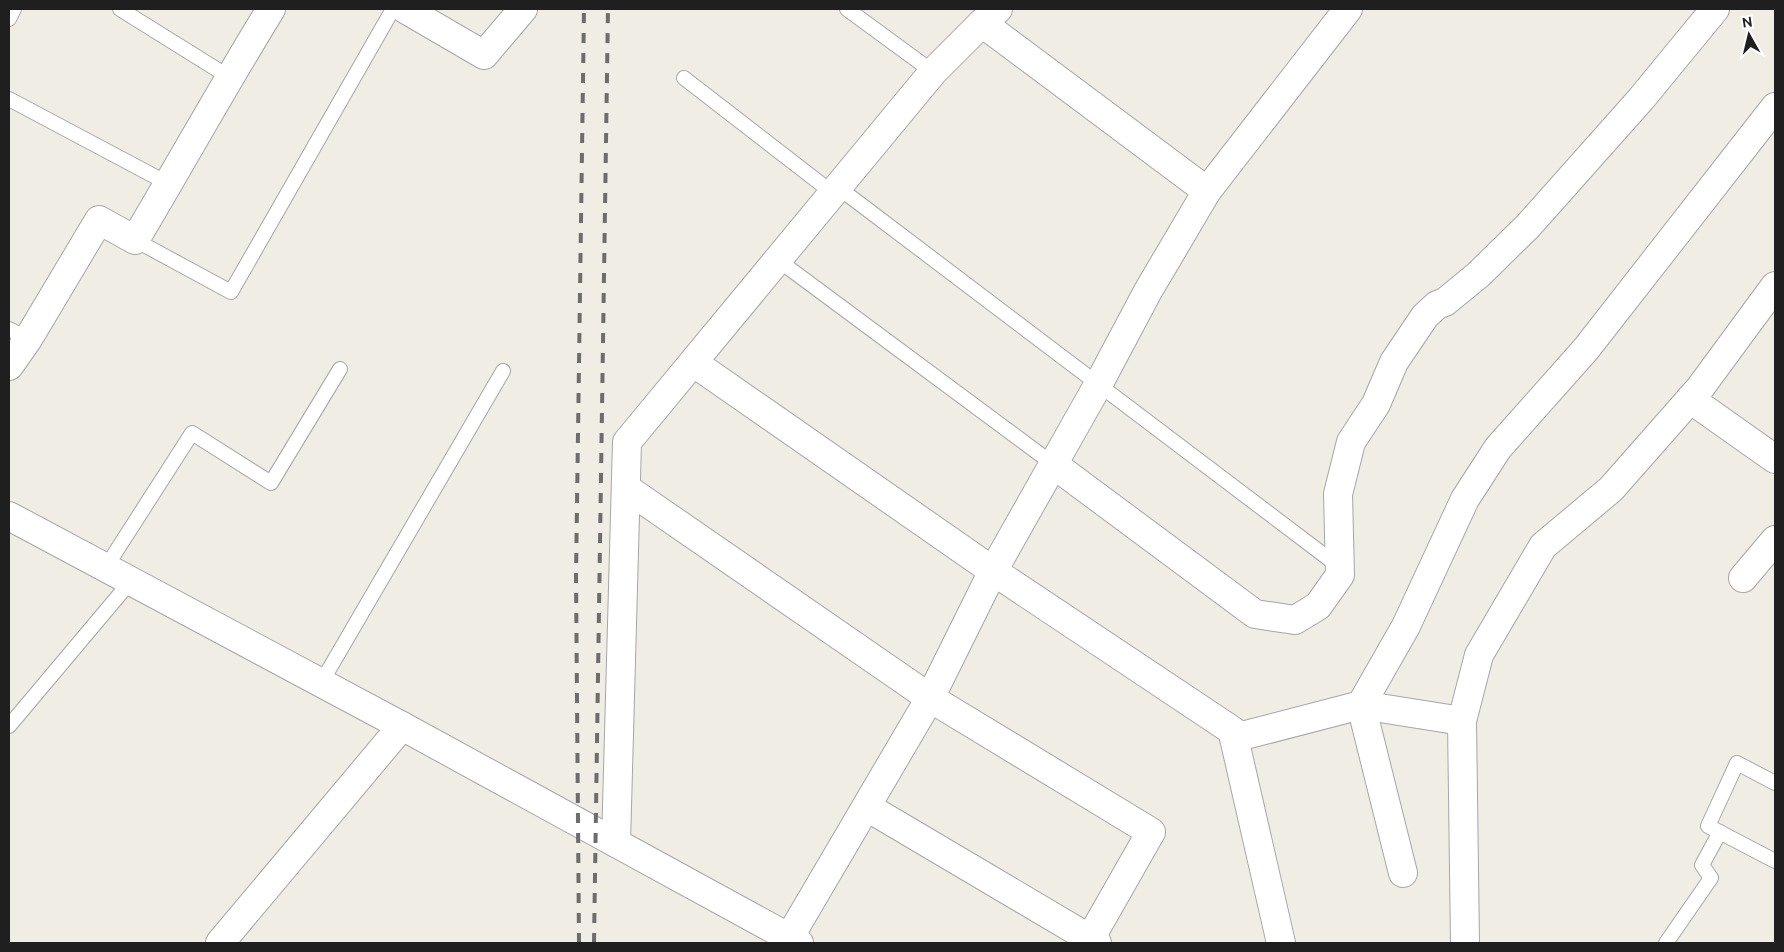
<svg xmlns="http://www.w3.org/2000/svg" width="1784" height="952" viewBox="0 0 1784 952" font-family="Ubuntu,sans-serif">
<rect width="100%" height="100%" fill="#f0ede5"/>
<g fill="none" stroke-linecap="round" stroke-linejoin="round">
<!-- service casing -->
<g stroke="#a6a6a6" stroke-width="16">
<g id="service">
<path d="M 120,9 L 229,77"/>
<path d="M 847,9 L 933,72"/>
<path d="M 9,19 L 14,9"/>
<path d="M 684,78 L 834,194"/>
<path d="M 9,99 L 169,184"/>
<path d="M 839,188 L 1341,568"/>
<path d="M 135,240 L 231,292 L 393,9"/>
<path d="M 778,260 L 1053,464"/>
<path d="M 9,329 L 28,339"/>
<path d="M 106,567 L 192,433 L 271,483 L 340,369"/>
<path d="M 321,683 L 503,371"/>
<path d="M 9,726 L 131,581"/>
<path d="M 1775,783 L 1737,763 L 1708,826 L 1775,861"/>
<path d="M 1666,943 L 1711,878 L 1702,865 L 1720,832"/>
</g>
</g>
<!-- minor casing -->
<g stroke="#a6a6a6" stroke-width="30">
<g id="minor">
<path d="M 405,9 L 484,55 L 523,9"/>
<path d="M 982,23 L 1207,191"/>
<path d="M 694,363 L 993,571 L 1233,731 L 1234,738"/>
<path d="M 9,366 L 28,339 L 99,220 L 135,240 C 181,163 224,85 271,9"/>
<path d="M 1690,399 L 1775,459"/>
<path d="M 1053,464 L 1255,614 L 1295,620 L 1318,606 L 1340,575 L 1338,494 L 1351,442 L 1376,404 L 1394,362 L 1425,316 L 1437,305 L 1445,302 L 1478,275 L 1528,226 L 1641,99 L 1715,9"/>
<path d="M 626,488 L 930,698 L 1151,832 L 1090,939"/>
<path d="M 9,516 L 402,726 L 799,943"/>
<path d="M 1743,578 L 1775,540"/>
<path d="M 867,807 L 1097,943"/>
<path d="M 616,843 L 627,442 L 933,72 L 982,23 L 998,9"/>
<path d="M 1403,873 L 1361,705 L 1406,626 L 1465,499 L 1498,448 L 1586,349 L 1775,107"/>
<path d="M 789,938 L 930,698 L 993,571 L 1098,385 L 1148,291 L 1207,191 L 1348,9"/>
<path d="M 220,943 L 402,726"/>
<path d="M 1281,943 L 1234,738 L 1361,705 L 1462,721"/>
<path d="M 1465,943 L 1462,721 L 1479,655 L 1543,546 L 1611,489 L 1700,388 L 1775,286"/>
</g>
</g>
<!-- service -->
<use href="#service" stroke="#fff" stroke-width="14"/>
<!-- minor -->
<use href="#minor" stroke="#fff" stroke-width="28"/>
<!-- rail -->
<g stroke="#6d6d6d" stroke-width="4" stroke-dasharray="10 10" stroke-linecap="butt">
<path d="M 579,943 L 576,576 L 584,9"/>
<path d="M 594,943 L 608,9"/>
</g>
</g>
<!-- border -->
<rect width="1784" height="952" fill="none" stroke="#1f1f1f" stroke-width="20"/>
<!-- north arrow -->
<g transform="translate(1749 35) rotate(352)" stroke="#ffffff" stroke-width="4" paint-order="stroke">
<path d="M0-4L9 19L0 12L-9 19Z" fill="#1f1f1f"/>
<text y="-8" font-size="14" font-weight="bold" text-anchor="middle" fill="#1f1f1f">N</text>
</g>
</svg>
